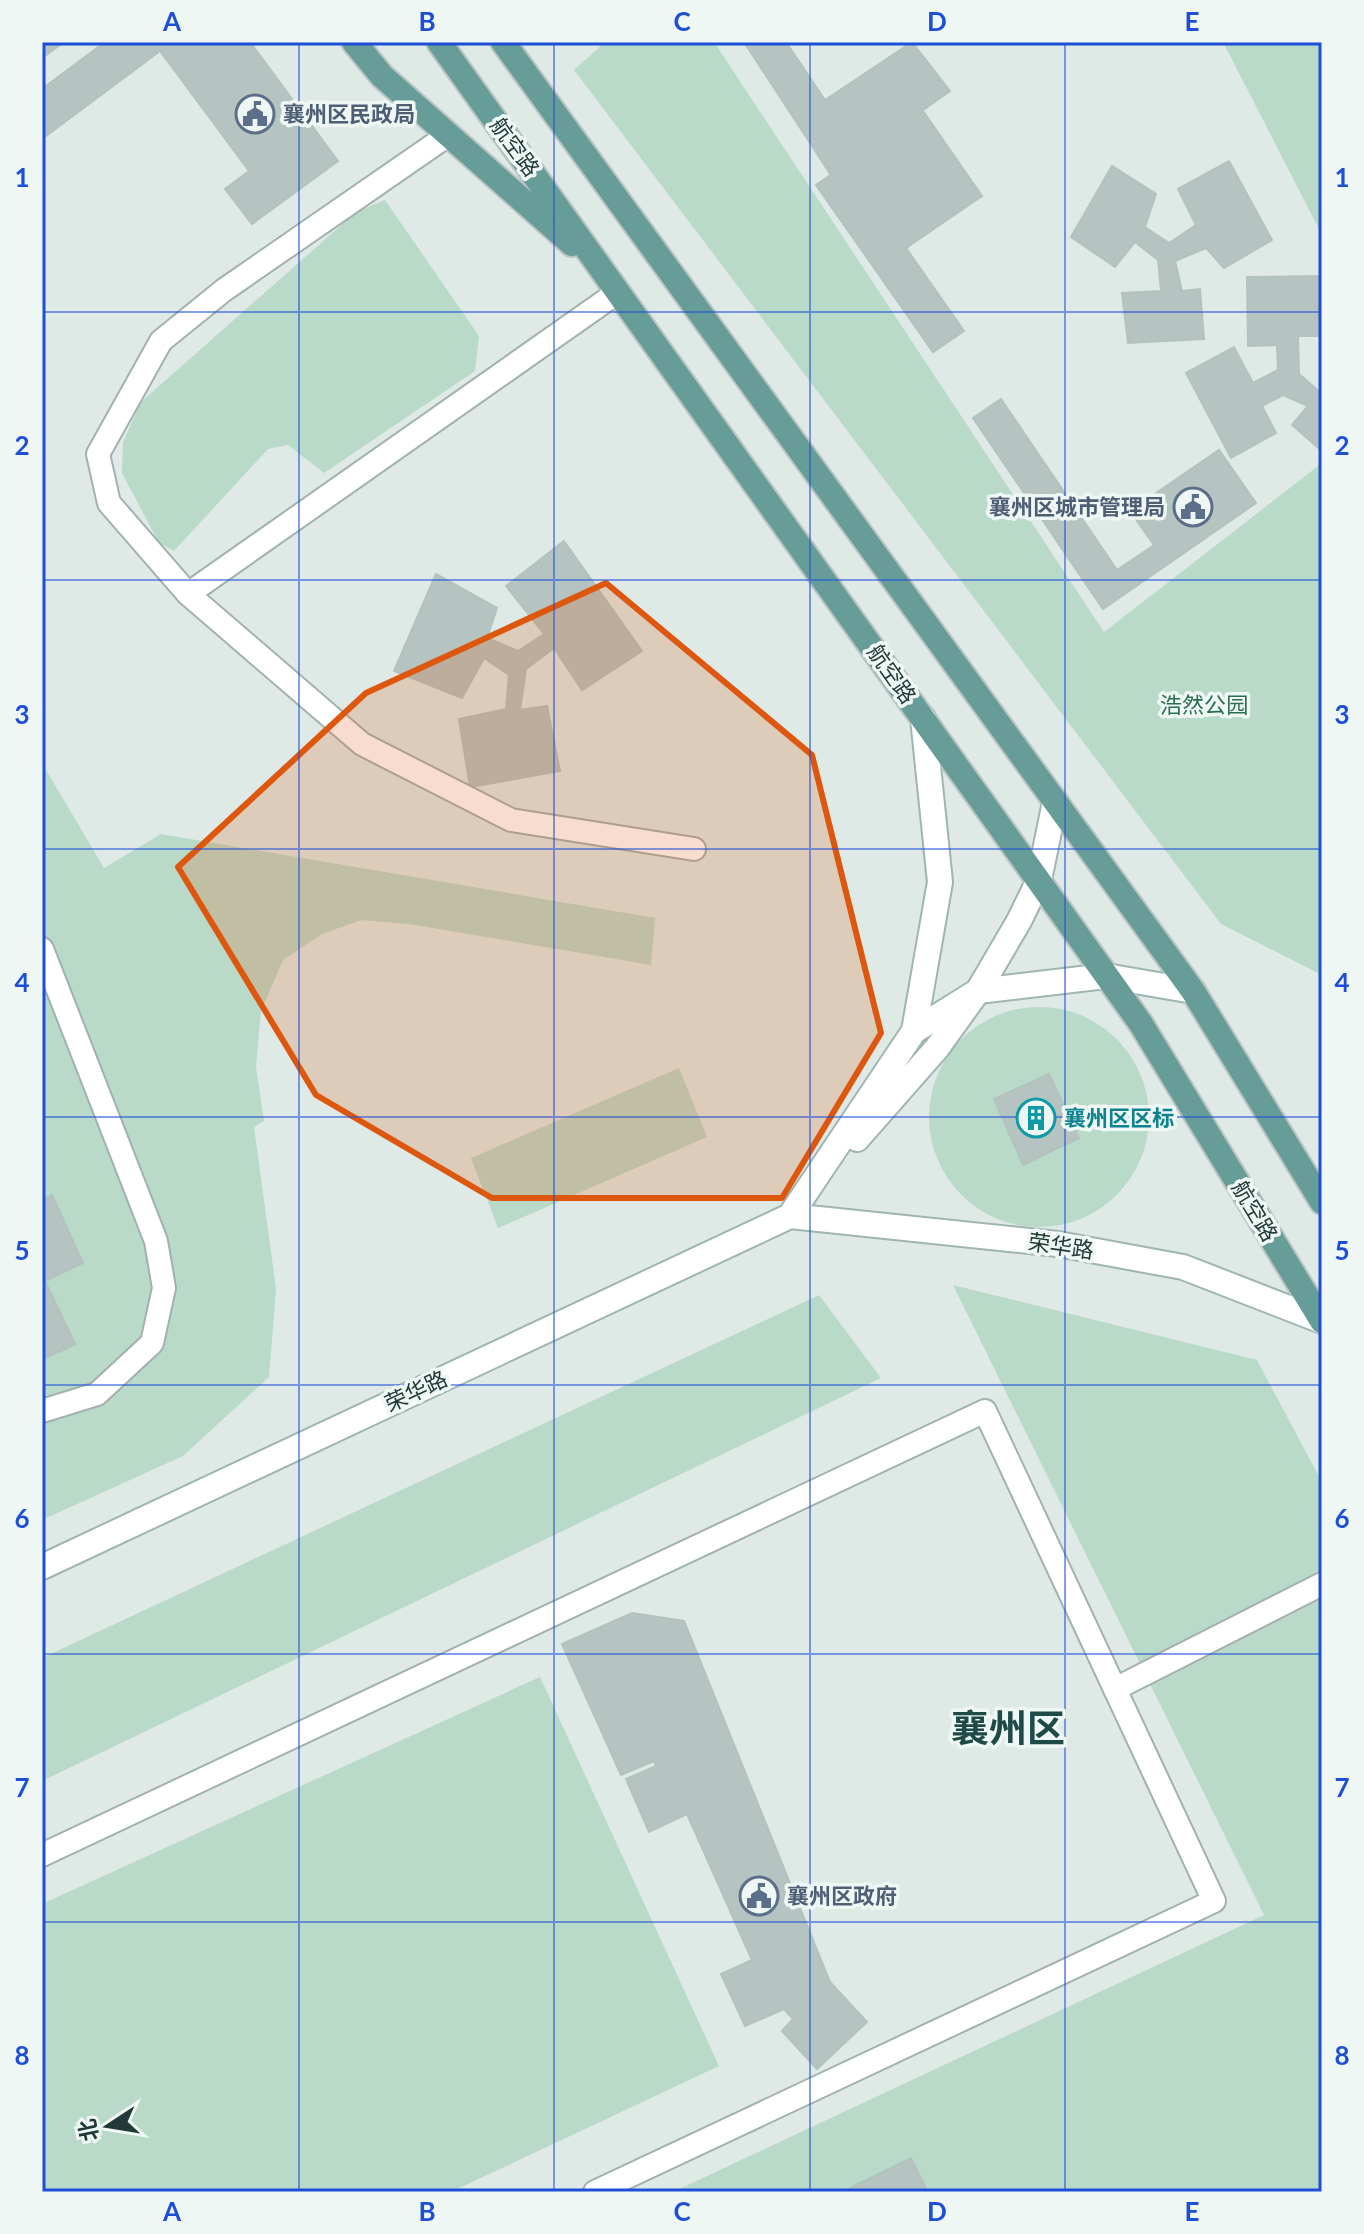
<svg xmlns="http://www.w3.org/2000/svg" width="1364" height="2234" viewBox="0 0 1364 2234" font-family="Lato,'Noto Sans SC',sans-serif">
<rect width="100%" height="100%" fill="#dfeae7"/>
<!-- green -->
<g fill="#b9dac8">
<path d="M 605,42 L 714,42 L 1104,632 L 1322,463 L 1322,975 L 1221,924 L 574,70 Z"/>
<path d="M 1223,42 L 1322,42 L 1322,235 Z"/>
<path d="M 385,200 L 479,336 L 475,371 L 324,473 L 288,445 L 268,449 L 174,551 L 159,543 L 122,473 L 123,442 L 141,402 L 356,212 Z"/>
<path d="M 42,763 L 104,868 L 161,834 L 655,918 L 651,965 L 409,924 L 361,920 L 322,934 L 283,960 L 261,1011 L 256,1067 L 264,1121 L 254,1127 L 276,1289 L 269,1377 L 183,1456 L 42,1520 Z"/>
<circle cx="1039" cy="1117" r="110"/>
<path d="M 679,1068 L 707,1137 L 498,1228 L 471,1158 Z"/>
<path d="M 953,1285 L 1257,1360 L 1322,1482 L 1322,2192 L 673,2192 L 1264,1915 Z"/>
<path d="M 819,1295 L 881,1378 L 42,1781 L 42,1658 Z"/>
<path d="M 540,1677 L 719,2066 L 451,2192 L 42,2192 L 42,1904 Z"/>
</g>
<!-- building -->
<g fill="#b5c4c0" stroke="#b2c3bf" stroke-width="2">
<path d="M 42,42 L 64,42 L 42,58 Z"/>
<path d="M 105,42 L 250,42 L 338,161 L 252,224 L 225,189 L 249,171 L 160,51 L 42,139 L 42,89 Z"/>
<path d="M 744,42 L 786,42 L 825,100 L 912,42 L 950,91 L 831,175 Z"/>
<path d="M 923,111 L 982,196 L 906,248 L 964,331 L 933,352 L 816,185 Z"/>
<path d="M 1229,161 L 1272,240 L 1224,268 L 1206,248 L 1175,261 L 1182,291 L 1200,289 L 1204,339 L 1128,343 L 1122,293 L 1161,291 L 1158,260 L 1135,242 L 1115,267 L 1071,237 L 1112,166 L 1156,194 L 1145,227 L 1169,243 L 1196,225 L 1178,189 Z"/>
<path d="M 1322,276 L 1322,336 L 1298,336 L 1299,374 L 1322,394 L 1322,451 L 1292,425 L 1308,406 L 1283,395 L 1262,406 L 1276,433 L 1231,458 L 1186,373 L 1234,347 L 1253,383 L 1278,370 L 1277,345 L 1248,346 L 1247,277 Z"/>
<path d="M 1001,399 L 1117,570 L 1154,545 L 1130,511 L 1219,450 L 1256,503 L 1103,609 L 973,418 Z"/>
<path d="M 564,541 L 642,651 L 582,690 L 554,648 L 526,669 L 520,710 L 547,706 L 560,771 L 470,787 L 459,719 L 506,709 L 509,675 L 484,658 L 462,698 L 394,671 L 436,574 L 497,608 L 487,638 L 518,651 L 544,634 L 506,586 Z"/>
<path d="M 1049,1074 L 1079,1138 L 1023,1165 L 994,1099 Z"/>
<path d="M 52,1195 L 83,1263 L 45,1281 L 75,1344 L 42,1360 L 42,1200 Z"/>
<path d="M 632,1613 L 684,1621 L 830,1982 L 867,2022 L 817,2069 L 782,2031 L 793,2019 L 784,2009 L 745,2026 L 721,1974 L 752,1960 L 687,1814 L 649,1832 L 626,1779 L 656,1766 L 654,1761 L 621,1775 L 562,1644 Z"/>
<path d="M 911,2158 L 928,2192 L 842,2192 Z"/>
</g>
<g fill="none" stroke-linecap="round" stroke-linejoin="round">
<!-- lane casing -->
<g stroke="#a2b1af" stroke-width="26">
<g id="lane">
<path d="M 448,135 L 224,290 L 161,341 L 98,454 L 109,503 L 188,594 L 618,292"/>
<path d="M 188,594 L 362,744 L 511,820 L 694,849"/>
<path d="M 42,949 L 156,1241 L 164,1288 L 152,1343 L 97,1394 L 42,1411"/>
<path d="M 1115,1689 L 1322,1584"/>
<path d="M 42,1855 L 985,1411 L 1214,1901 L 595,2192"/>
</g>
</g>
<!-- secondary casing -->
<g stroke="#9fb5b1" stroke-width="28">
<g id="secondary">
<path d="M 914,1031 L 978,991 L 1106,976 L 1193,991"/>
<path d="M 857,1139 L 937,1048 L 978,991 L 1019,921 L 1039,880 L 1055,802"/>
<path d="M 790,1216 L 1058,1244 L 1183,1267 L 1322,1321"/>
<path d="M 42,1567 L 790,1216 L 914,1031 L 940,882 L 923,718"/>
</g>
</g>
<!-- primary casing -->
<g stroke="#bcc4c3" stroke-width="28">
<g id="primary">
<path d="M 354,42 L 382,76 L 572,244"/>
<path d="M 439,42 L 1141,1024 L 1322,1321"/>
<path d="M 503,42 L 1193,991 L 1322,1202"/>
</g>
</g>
<!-- lane -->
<use href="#lane" stroke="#fff" stroke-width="22"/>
<!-- secondary -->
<use href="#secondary" stroke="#fff" stroke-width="24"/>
<!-- primary -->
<use href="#primary" stroke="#669d99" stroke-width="24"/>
</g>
<!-- marked area -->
<path fill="#de570e" fill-opacity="0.2" stroke="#de570e" stroke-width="6" stroke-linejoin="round" d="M 606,583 L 812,755 L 881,1033 L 782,1198 L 492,1198 L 316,1095 L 178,867 L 366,693 Z"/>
<!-- grid -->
<path fill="none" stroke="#1d4ed8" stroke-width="2" stroke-opacity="0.55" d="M 299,42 L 299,2192M 554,42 L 554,2192M 810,42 L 810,2192M 1065,42 L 1065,2192M 42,312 L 1322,312M 42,580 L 1322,580M 42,849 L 1322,849M 42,1117 L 1322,1117M 42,1385 L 1322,1385M 42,1654 L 1322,1654M 42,1922 L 1322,1922"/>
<!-- icons -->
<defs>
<g id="civic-ring" transform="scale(2)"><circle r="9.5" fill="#eff7f4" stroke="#5c6f8a" stroke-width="1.5"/><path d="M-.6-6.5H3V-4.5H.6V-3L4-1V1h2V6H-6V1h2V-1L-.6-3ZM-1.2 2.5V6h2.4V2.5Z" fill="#5c6f8a"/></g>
<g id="building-ring" transform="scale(2)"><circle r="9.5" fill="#eff7f4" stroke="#0f9aa8" stroke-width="1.5"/><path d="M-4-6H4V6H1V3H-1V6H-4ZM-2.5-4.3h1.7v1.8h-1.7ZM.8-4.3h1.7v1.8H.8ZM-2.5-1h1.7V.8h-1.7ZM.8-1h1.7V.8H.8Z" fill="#0f9aa8"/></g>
</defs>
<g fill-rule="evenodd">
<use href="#civic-ring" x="255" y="114"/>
<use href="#civic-ring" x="1193" y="507"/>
<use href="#building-ring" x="1036" y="1118"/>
<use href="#civic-ring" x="759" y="1896"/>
</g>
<g text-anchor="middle" stroke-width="7" stroke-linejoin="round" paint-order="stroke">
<!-- service labels -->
<g font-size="22" font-weight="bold" fill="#4e5e75" stroke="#eff7f4" text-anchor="start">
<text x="283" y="122">襄州区民政局</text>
<text x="1165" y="515" text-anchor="end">襄州区城市管理局</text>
<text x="787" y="1904">襄州区政府</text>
</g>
<!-- street labels -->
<g font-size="22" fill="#213937" stroke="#eff7f4">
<text transform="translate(515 147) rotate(54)" y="8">航空路</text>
<text transform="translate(892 674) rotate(55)" y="8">航空路</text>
<text transform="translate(1255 1211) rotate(59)" y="8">航空路</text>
<text transform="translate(1061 1246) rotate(8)" y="8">荣华路</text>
<text transform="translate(416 1391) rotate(-25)" y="8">荣华路</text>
</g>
<!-- park labels -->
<g font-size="22" fill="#2d6e52" stroke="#eff7f4">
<text x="1204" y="713">浩然公园</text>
</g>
<!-- culture labels -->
<g font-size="22" font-weight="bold" fill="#0d838f" stroke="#eff7f4" text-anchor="start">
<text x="1064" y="1126">襄州区区标</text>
</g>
<!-- town labels -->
<g font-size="38" font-weight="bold" fill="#1e4a47" stroke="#eff7f4">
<text x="1008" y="1742">襄州区</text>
</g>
</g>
<!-- border -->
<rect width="1364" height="2234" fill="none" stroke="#eff7f4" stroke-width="88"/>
<!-- north arrow -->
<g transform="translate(108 2126) rotate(258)" stroke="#eff7f4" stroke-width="6" paint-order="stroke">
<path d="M0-6L14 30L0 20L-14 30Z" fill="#213937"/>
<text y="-12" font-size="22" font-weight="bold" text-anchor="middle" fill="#213937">北</text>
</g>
<rect x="44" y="44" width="1276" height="2146" fill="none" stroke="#1d4ed8" stroke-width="3"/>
<g font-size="26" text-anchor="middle" font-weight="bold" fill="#1d4ed8">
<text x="172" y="31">A</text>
<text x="427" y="31">B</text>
<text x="682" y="31">C</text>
<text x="937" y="31">D</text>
<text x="1192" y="31">E</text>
<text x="22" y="187">1</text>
<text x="1342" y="187">1</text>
<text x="22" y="455">2</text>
<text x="1342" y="455">2</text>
<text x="22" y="724">3</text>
<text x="1342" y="724">3</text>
<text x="22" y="992">4</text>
<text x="1342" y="992">4</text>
<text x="22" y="1260">5</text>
<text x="1342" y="1260">5</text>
<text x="22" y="1528">6</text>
<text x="1342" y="1528">6</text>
<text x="22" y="1797">7</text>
<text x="1342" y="1797">7</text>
<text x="22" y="2065">8</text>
<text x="1342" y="2065">8</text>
<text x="172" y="2221">A</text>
<text x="427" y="2221">B</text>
<text x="682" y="2221">C</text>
<text x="937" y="2221">D</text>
<text x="1192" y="2221">E</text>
</g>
</svg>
